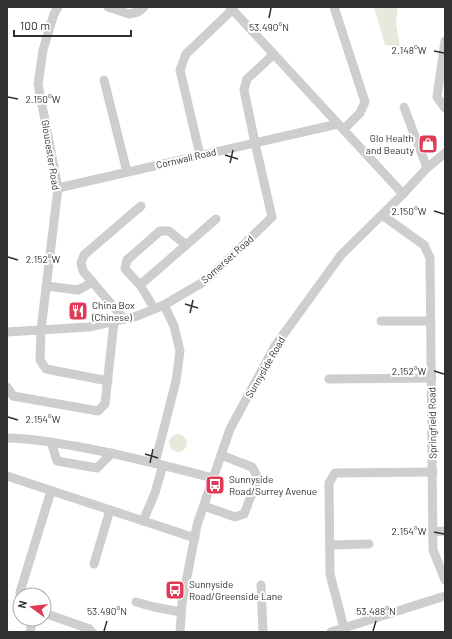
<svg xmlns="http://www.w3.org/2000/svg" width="452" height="639" viewBox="0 0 452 639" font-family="Barlow,sans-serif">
<rect width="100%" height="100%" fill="#fff"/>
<!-- green -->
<g fill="#e5eadd">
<path d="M 374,7 L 398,7 L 396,22 L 400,47 L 385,45 Z"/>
<circle cx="178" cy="443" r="9"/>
</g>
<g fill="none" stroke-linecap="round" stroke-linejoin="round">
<!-- minor -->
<g stroke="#cecece" stroke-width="9">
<path d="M 58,7 L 54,14 L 43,50 L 38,84 L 58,188 L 41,330 L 40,360 L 46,369 L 108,381"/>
<path d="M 108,7 L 129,14 L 138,12 L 144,7"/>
<path d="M 230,7 L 403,194"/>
<path d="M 334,7 L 365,102 L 360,113 L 344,129"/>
<path d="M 445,41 L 437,97 L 445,108"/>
<path d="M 104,80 L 127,172"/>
<path d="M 404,107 L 427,168"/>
<path d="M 200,155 L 180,70 L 186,54 L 232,10"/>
<path d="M 58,188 L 338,124"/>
<path d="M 382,215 L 424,245 L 430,258 L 433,550 L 445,580"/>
<path d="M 140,285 L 216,219"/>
<path d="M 46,286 L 78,290 L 93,282"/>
<path d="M 154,308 L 140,285 L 125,269 L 127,260 L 160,231 L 169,231 L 186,245"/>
<path d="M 124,319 L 83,271 L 81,263 L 84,255 L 141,206"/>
<path d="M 381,321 L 431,321"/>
<path d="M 7,332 L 89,327 L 137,316 L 164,305 L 205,281 L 236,252 L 272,217 L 255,143 L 244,90 L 247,79 L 274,54"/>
<path d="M 329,379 L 432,378"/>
<path d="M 7,387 L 13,396 L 98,411 L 105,404 L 114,322"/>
<path d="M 7,438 C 30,438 51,442 74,446 C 121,454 167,466 213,478"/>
<path d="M 51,442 L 57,461 L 97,468 L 112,453"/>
<path d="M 155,463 L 176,381 L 180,351 L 174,326 L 164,305"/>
<path d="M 7,476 L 195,538"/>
<path d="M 204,506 L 235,517 L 244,514 L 258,478 L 252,467 L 221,455"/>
<path d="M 143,521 L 155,493 L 163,465"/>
<path d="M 433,532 L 445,531"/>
<path d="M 330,545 L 369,544"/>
<path d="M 94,564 L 110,510"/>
<path d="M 261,585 L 263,632"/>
<path d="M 20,595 L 20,592 L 51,491"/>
<path d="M 136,602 L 154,607 L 181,612"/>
<path d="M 44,613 L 84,627 L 88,628 L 92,632"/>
<path d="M 344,628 L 330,574 L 329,483 L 335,473 L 433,472"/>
<path d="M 30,632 L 33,619"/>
<path d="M 180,632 L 182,603 L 197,525 L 230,429 L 275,346 L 341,255 L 403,194 L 427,168 L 445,153"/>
<path d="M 331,632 L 445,596"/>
</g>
</g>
<!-- ticks -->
<path fill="none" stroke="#313131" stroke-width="1.5" d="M 269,18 L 271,8M 434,51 L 444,53M 8,97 L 18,99M 225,155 L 238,159M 230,163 L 233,150M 434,211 L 444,214M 8,257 L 18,260M 185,304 L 198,308M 190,313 L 193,300M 434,371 L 444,374M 8,417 L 18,420M 145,454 L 158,458M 150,463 L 153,449M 434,532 L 444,534M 104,631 L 107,621M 373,631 L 376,621"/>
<!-- icons -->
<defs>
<g id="shop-square" transform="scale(1)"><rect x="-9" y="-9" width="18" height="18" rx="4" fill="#e03a56" stroke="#fff"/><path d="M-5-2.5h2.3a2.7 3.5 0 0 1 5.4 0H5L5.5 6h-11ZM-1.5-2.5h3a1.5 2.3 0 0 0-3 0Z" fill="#fff"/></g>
<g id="restaurant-square" transform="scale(1)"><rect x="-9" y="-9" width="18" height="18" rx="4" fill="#e03a56" stroke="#fff"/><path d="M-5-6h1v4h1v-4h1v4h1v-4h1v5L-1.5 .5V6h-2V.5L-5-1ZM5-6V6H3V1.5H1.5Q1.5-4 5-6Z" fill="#fff"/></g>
<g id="bus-square" transform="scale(1)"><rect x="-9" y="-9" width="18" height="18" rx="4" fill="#e03a56" stroke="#fff"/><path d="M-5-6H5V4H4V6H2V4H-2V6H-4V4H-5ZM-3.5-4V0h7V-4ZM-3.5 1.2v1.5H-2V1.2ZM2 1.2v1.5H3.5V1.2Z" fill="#fff"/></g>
</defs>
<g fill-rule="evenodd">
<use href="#shop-square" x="428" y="144"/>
<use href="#restaurant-square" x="78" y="311"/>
<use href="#bus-square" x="215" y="485"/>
<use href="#bus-square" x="175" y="590"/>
</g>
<g text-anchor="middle" stroke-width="4" stroke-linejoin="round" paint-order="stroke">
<!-- poi labels -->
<g font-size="10" fill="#313131" stroke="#fff" text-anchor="start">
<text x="414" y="142" text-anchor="end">Glo Health<tspan x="414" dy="12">and Beauty</tspan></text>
<text x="92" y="309">China Box<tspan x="92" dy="12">(Chinese)</tspan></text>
<text x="229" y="483">Sunnyside<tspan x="229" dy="12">Road/Surrey Avenue</tspan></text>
<text x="189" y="588">Sunnyside<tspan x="189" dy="12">Road/Greenside Lane</tspan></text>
</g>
<!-- street labels -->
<g font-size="10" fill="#313131" stroke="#fff">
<text transform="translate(51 155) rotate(81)" y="4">Gloucester Road</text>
<text transform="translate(186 158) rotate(-13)" y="4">Cornwall Road</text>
<text transform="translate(227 259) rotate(-42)" y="4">Somerset Road</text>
<text transform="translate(265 367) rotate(-60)" y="4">Sunnyside Road</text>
<text transform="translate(432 423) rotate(-91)" y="4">Springfield Road</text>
</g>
</g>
<g font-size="10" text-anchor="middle" fill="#313131" stroke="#fff" stroke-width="4" stroke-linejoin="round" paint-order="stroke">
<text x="269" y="31">53.490°N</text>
<text x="409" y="54">2.148°W</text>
<text x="43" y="103">2.150°W</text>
<text x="409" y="215">2.150°W</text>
<text x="43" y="263">2.152°W</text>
<text x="409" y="375">2.152°W</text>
<text x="43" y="423">2.154°W</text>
<text x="409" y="535">2.154°W</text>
<text x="107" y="615">53.490°N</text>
<text x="376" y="615">53.488°N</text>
</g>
<!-- border -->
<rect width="452" height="639" fill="none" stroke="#313131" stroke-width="16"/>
<!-- north arrow -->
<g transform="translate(32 607) rotate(285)"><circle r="19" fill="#ffffff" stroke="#adadad"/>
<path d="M0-3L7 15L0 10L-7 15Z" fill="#e03a56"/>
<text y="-6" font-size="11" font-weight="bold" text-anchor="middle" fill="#313131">N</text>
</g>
<!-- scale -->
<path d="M14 30v6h117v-6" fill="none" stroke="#313131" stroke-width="2"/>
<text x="20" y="30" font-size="12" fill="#313131" stroke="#ffffff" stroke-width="3" paint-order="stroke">100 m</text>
</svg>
